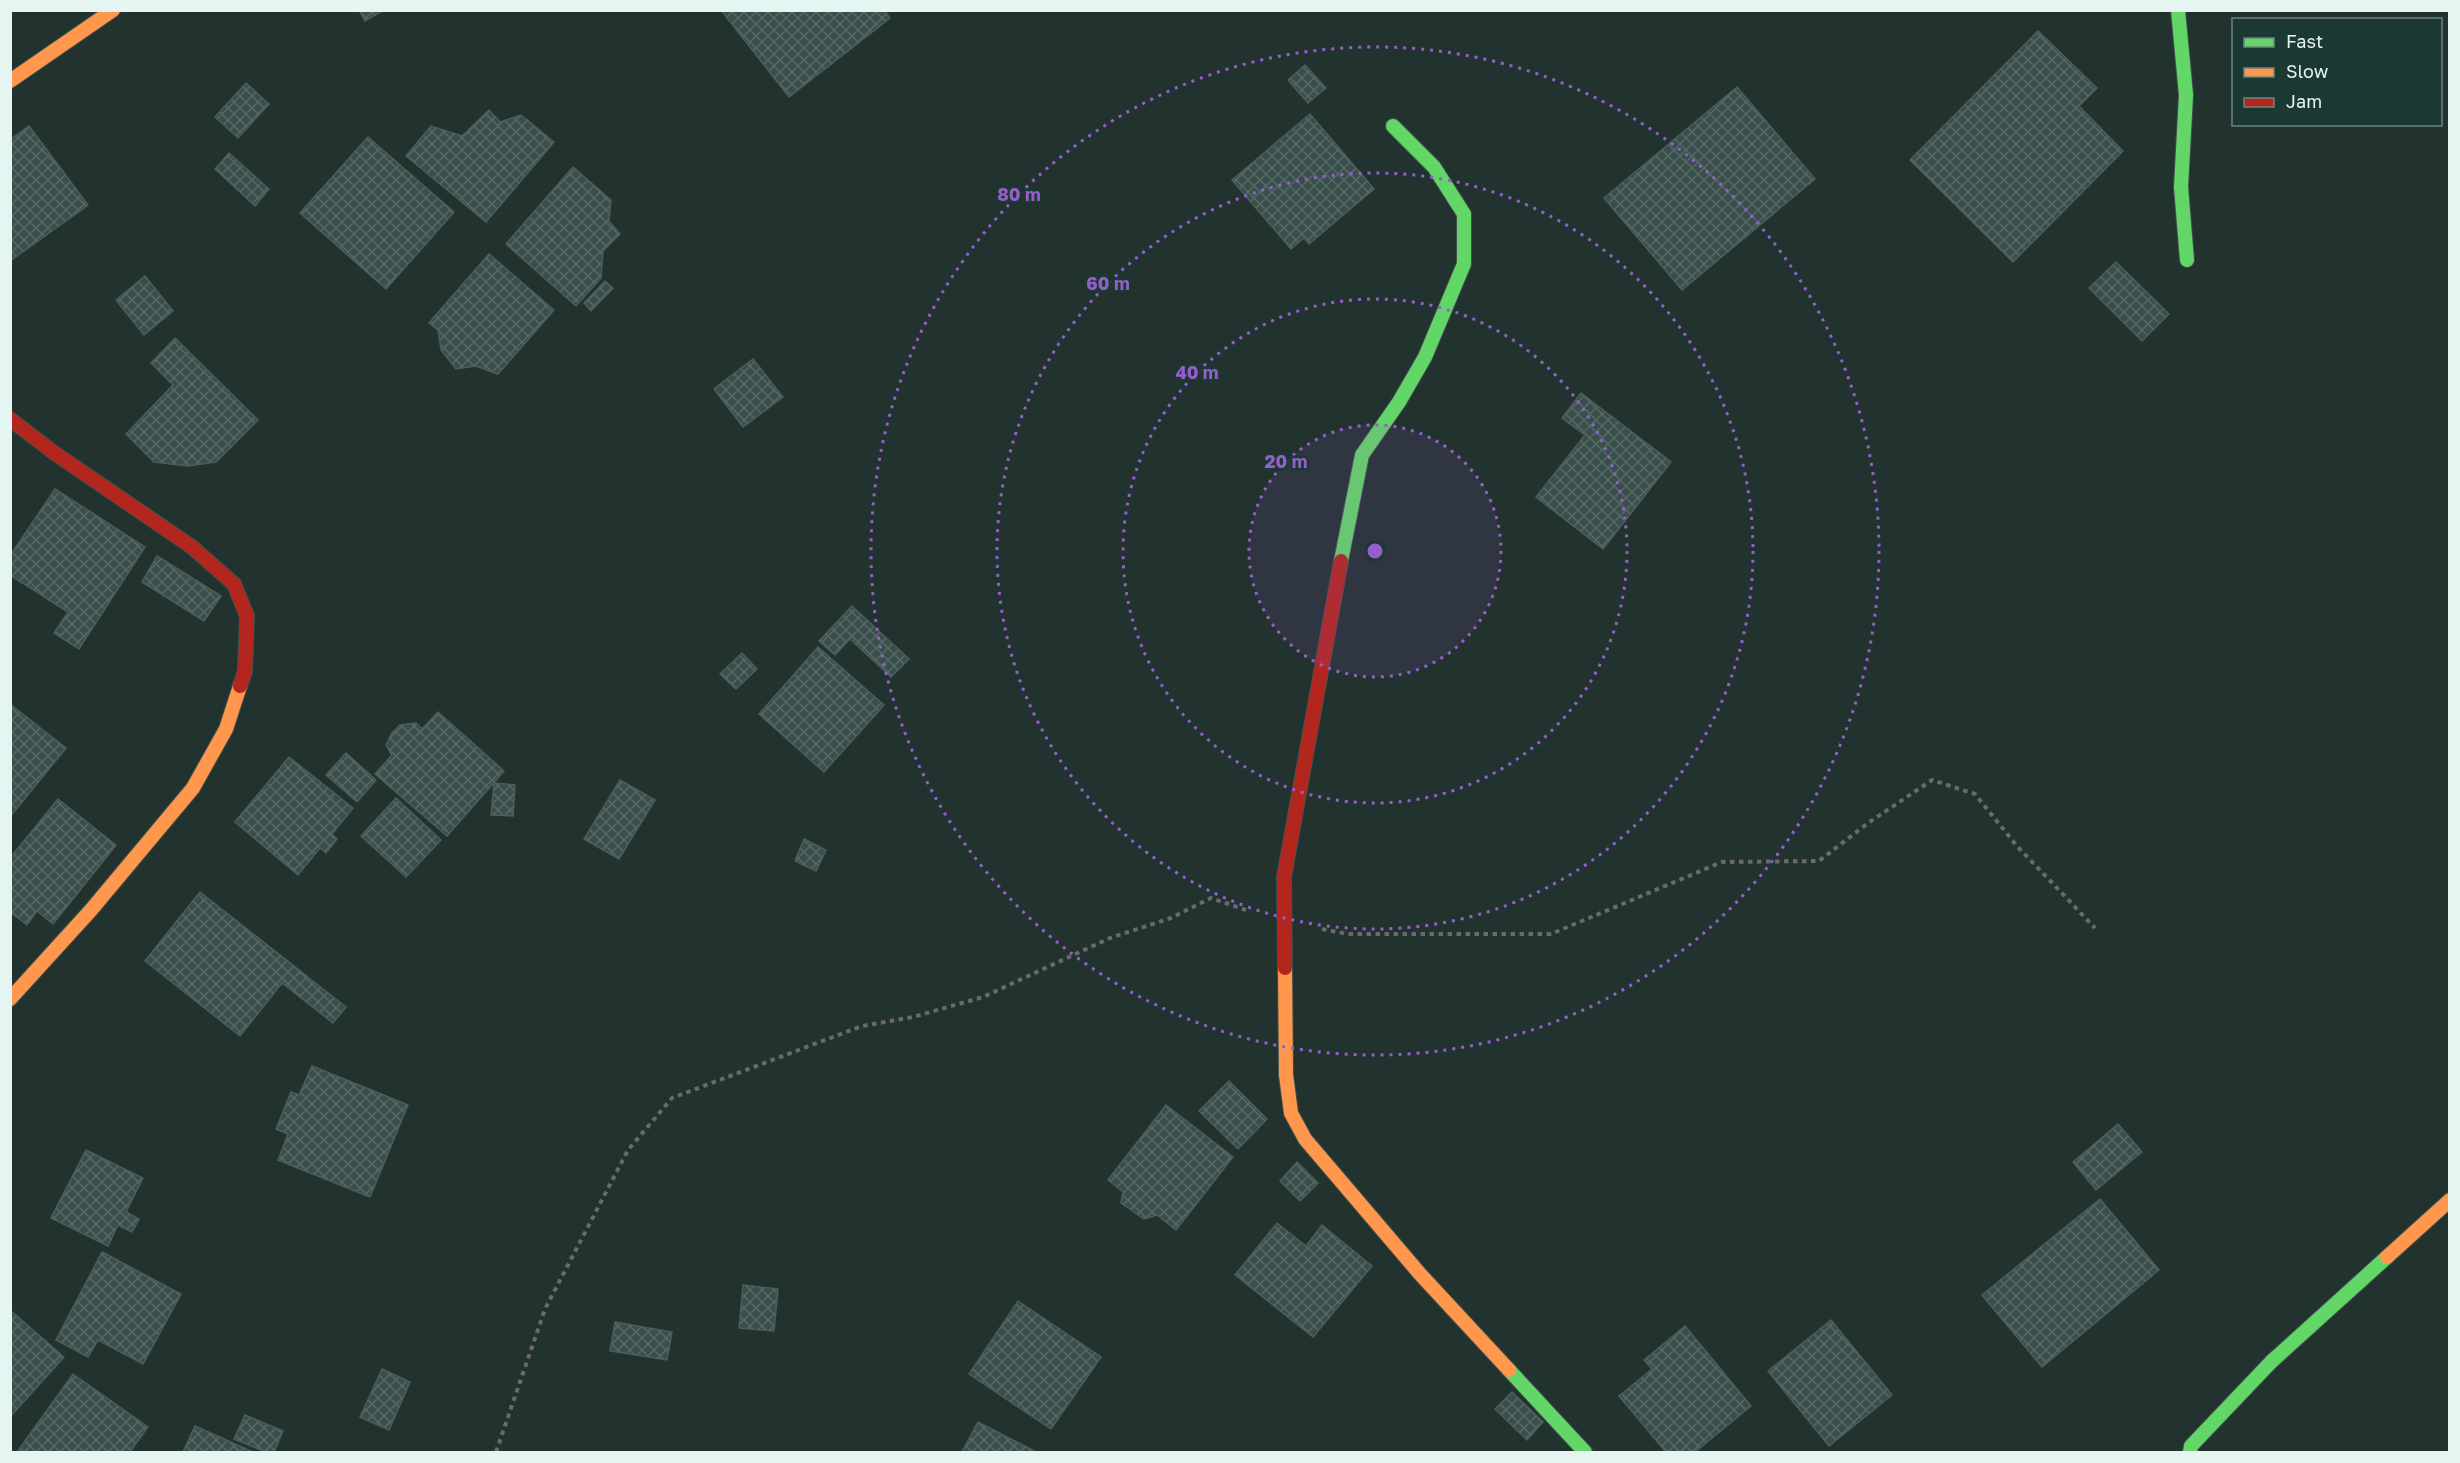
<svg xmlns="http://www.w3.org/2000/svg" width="2460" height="1463" viewBox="0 0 2460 1463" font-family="'Golos Text',sans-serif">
<defs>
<pattern id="building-cross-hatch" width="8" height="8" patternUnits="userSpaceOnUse" patternTransform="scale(1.5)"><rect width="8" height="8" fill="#394f4b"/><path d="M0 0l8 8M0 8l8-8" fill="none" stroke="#566965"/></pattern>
</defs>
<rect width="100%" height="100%" fill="#22322e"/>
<!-- building -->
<g fill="url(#building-cross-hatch)" stroke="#4f5c59" stroke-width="1.5">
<path d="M 359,10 L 384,10 L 365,21 Z"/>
<path d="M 721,10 L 884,10 L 890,18 L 789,97 Z"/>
<path d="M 2038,31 L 2097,88 L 2079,106 L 2123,151 L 2013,262 L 1910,160 Z"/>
<path d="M 1305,65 L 1326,88 L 1308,103 L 1288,80 Z"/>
<path d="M 246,83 L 269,104 L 238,138 L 215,117 Z"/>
<path d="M 1737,87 L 1815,179 L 1682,290 L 1604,198 Z"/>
<path d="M 489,110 L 500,122 L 521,115 L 554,142 L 486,222 L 406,156 L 431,126 L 462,136 Z"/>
<path d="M 1310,114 L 1374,189 L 1309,244 L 1304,238 L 1291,249 L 1232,180 Z"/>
<path d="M 29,126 L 88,205 L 10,261 L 10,140 Z"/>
<path d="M 368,137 L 454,212 L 386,289 L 300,213 Z"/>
<path d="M 229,153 L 269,189 L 255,206 L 215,169 Z"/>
<path d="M 573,167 L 611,200 L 609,221 L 620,234 L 603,251 L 601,278 L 576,306 L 506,244 Z"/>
<path d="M 489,254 L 554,310 L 498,374 L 476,366 L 456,369 L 441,350 L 438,330 L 429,323 Z"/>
<path d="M 2116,262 L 2169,314 L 2142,341 L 2089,288 Z"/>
<path d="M 145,276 L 173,311 L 144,335 L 116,300 Z"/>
<path d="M 605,281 L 613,288 L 591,311 L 584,303 Z"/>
<path d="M 175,338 L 258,420 L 216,462 L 188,466 L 154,462 L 126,434 L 173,385 L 151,363 Z"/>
<path d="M 753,359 L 783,397 L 743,427 L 714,389 Z"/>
<path d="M 1581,393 L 1671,462 L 1603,549 L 1536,497 L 1585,435 L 1562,418 Z"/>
<path d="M 55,489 L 145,547 L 79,649 L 54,633 L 68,612 L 10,575 L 10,556 Z"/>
<path d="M 157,556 L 221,596 L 204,621 L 142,582 Z"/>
<path d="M 852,606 L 909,659 L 891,677 L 850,639 L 835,655 L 819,641 Z"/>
<path d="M 818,647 L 884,705 L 824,772 L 759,714 Z"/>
<path d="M 742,653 L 757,669 L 736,689 L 720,674 Z"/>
<path d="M 10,704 L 66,748 L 10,817 Z"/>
<path d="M 438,712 L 504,771 L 447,836 L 375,774 L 392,755 L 386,745 L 392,733 L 400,725 L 416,723 L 422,729 Z"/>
<path d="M 346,753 L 376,780 L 357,802 L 326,775 Z"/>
<path d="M 289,757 L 353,808 L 332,834 L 337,839 L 326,853 L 320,848 L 298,875 L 235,822 Z"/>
<path d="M 620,780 L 655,800 L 619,859 L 584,839 Z"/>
<path d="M 494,783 L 515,785 L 513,816 L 491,815 Z"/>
<path d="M 396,798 L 441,840 L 406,877 L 361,836 Z"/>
<path d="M 58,799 L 116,845 L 53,924 L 37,911 L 27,925 L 10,912 L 10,894 L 13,892 L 10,890 L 10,858 Z"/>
<path d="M 804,839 L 826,850 L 816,871 L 795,861 Z"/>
<path d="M 200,892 L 346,1007 L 333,1023 L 282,983 L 240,1036 L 145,961 Z"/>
<path d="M 312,1066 L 408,1105 L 370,1197 L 278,1160 L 288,1134 L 276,1129 L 291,1092 L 299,1095 Z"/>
<path d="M 1229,1081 L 1267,1119 L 1238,1149 L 1199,1111 Z"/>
<path d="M 1166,1105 L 1233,1157 L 1176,1230 L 1157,1215 L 1144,1219 L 1121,1203 L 1123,1192 L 1108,1180 Z"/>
<path d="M 2118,1124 L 2142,1152 L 2096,1190 L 2073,1162 Z"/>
<path d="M 86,1150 L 143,1178 L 126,1212 L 139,1219 L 132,1232 L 118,1225 L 108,1246 L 51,1218 Z"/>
<path d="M 1297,1162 L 1318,1183 L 1300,1201 L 1280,1181 Z"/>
<path d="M 2100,1199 L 2159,1270 L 2042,1367 L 1982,1295 Z"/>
<path d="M 1277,1223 L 1306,1246 L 1322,1225 L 1372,1266 L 1313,1337 L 1235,1275 Z"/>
<path d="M 102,1252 L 181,1294 L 143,1364 L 98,1340 L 88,1357 L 56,1340 Z"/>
<path d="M 743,1285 L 778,1289 L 774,1331 L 739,1328 Z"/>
<path d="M 1018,1301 L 1101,1357 L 1051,1429 L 969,1374 Z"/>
<path d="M 10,1310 L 64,1357 L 11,1416 L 10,1415 Z"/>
<path d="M 1831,1320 L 1892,1395 L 1829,1446 L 1768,1371 Z"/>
<path d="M 615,1322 L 672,1332 L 667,1360 L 610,1351 Z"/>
<path d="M 1685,1326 L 1751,1406 L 1695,1452 L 1666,1452 L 1619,1396 L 1652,1369 L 1644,1360 Z"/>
<path d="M 382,1369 L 410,1382 L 389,1430 L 360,1417 Z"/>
<path d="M 73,1374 L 148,1427 L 130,1452 L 17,1452 Z"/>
<path d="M 1512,1392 L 1543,1422 L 1527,1440 L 1495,1409 Z"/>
<path d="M 245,1415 L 283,1431 L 274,1452 L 266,1452 L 234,1439 Z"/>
<path d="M 978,1422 L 1036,1452 L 962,1452 Z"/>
<path d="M 195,1426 L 253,1452 L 183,1452 Z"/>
</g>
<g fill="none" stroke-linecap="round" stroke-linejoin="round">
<!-- fast casing -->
<g stroke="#43504c" stroke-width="16">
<g id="fast">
<path d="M 2178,10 L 2186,95 L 2181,187 L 2187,260"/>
<path d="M 1341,561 L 1362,455 L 1399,402 L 1425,357 L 1464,264 L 1464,214 L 1434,167 L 1393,126"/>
<path d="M 1509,1370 L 1585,1452"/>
<path d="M 2190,1452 L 2191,1446 L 2271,1362 L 2387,1257"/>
</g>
</g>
<!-- slow casing -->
<g stroke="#43504c" stroke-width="16">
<g id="slow">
<path d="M 10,81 L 113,10"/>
<path d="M 1285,968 L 1286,1075 L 1291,1113 L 1305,1139 L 1420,1274 L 1509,1370"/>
<path d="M 10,999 L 91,910 L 193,788 L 226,729 L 240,686"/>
<path d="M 2387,1257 L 2450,1200"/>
</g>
</g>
<!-- jam casing -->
<g stroke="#43504c" stroke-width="16">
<g id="jam">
<path d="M 10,419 L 53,452 L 192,547 L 234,584 L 247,616 L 245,671 L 240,686"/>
<path d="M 1285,968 L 1284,877 L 1341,561"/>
</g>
</g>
<!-- path -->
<g stroke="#6b6a6a" stroke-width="4" stroke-dasharray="4.5 4.5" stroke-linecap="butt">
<path d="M 1322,929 L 1348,934 L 1551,934 L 1722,862 L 1819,861 L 1868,823 L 1932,780 L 1975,794 L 2017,846 L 2095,928"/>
<path d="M 496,1452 L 545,1309 L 628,1150 L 672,1098 L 862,1026 L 913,1017 L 983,997 L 1110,938 L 1171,918 L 1211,898 L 1246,910"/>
</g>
<!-- fast -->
<use href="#fast" stroke="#63d668" stroke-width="14"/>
<!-- slow -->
<use href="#slow" stroke="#ff974d" stroke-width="14"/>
<!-- jam -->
<use href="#jam" stroke="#b3261e" stroke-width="14"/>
</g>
<!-- distance rings -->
<circle cx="1375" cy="551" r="126" fill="#965ecc" fill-opacity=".12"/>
<g fill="none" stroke="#965ecc" stroke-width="3" stroke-dasharray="3 6">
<circle cx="1375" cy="551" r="126"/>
<circle cx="1375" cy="551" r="252"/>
<circle cx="1375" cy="551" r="378"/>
<circle cx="1375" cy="551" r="504"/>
</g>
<circle cx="1375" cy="551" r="9" fill="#965ecc" stroke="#1c3832" stroke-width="3"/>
<g font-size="18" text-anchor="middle" font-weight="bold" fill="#965ecc" stroke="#1c3832" stroke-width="5" stroke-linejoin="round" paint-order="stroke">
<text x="1019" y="201">80 m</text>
<text x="1108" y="290">60 m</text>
<text x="1197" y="379">40 m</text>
<text x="1286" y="468">20 m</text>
</g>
<!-- border -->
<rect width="2460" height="1463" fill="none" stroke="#e5f5f1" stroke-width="24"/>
<!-- legend -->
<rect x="2232" y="18" width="210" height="108" fill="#1c3832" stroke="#6c847e" stroke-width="1.5"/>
<rect x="2244" y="38" width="30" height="9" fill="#63d668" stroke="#6c847e" stroke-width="1.5"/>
<text x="2286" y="48" font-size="18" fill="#e5f5f1">Fast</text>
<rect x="2244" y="68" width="30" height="9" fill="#ff974d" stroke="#6c847e" stroke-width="1.5"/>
<text x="2286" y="78" font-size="18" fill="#e5f5f1">Slow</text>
<rect x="2244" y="98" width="30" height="9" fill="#b3261e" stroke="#6c847e" stroke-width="1.5"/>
<text x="2286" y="108" font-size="18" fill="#e5f5f1">Jam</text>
</svg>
